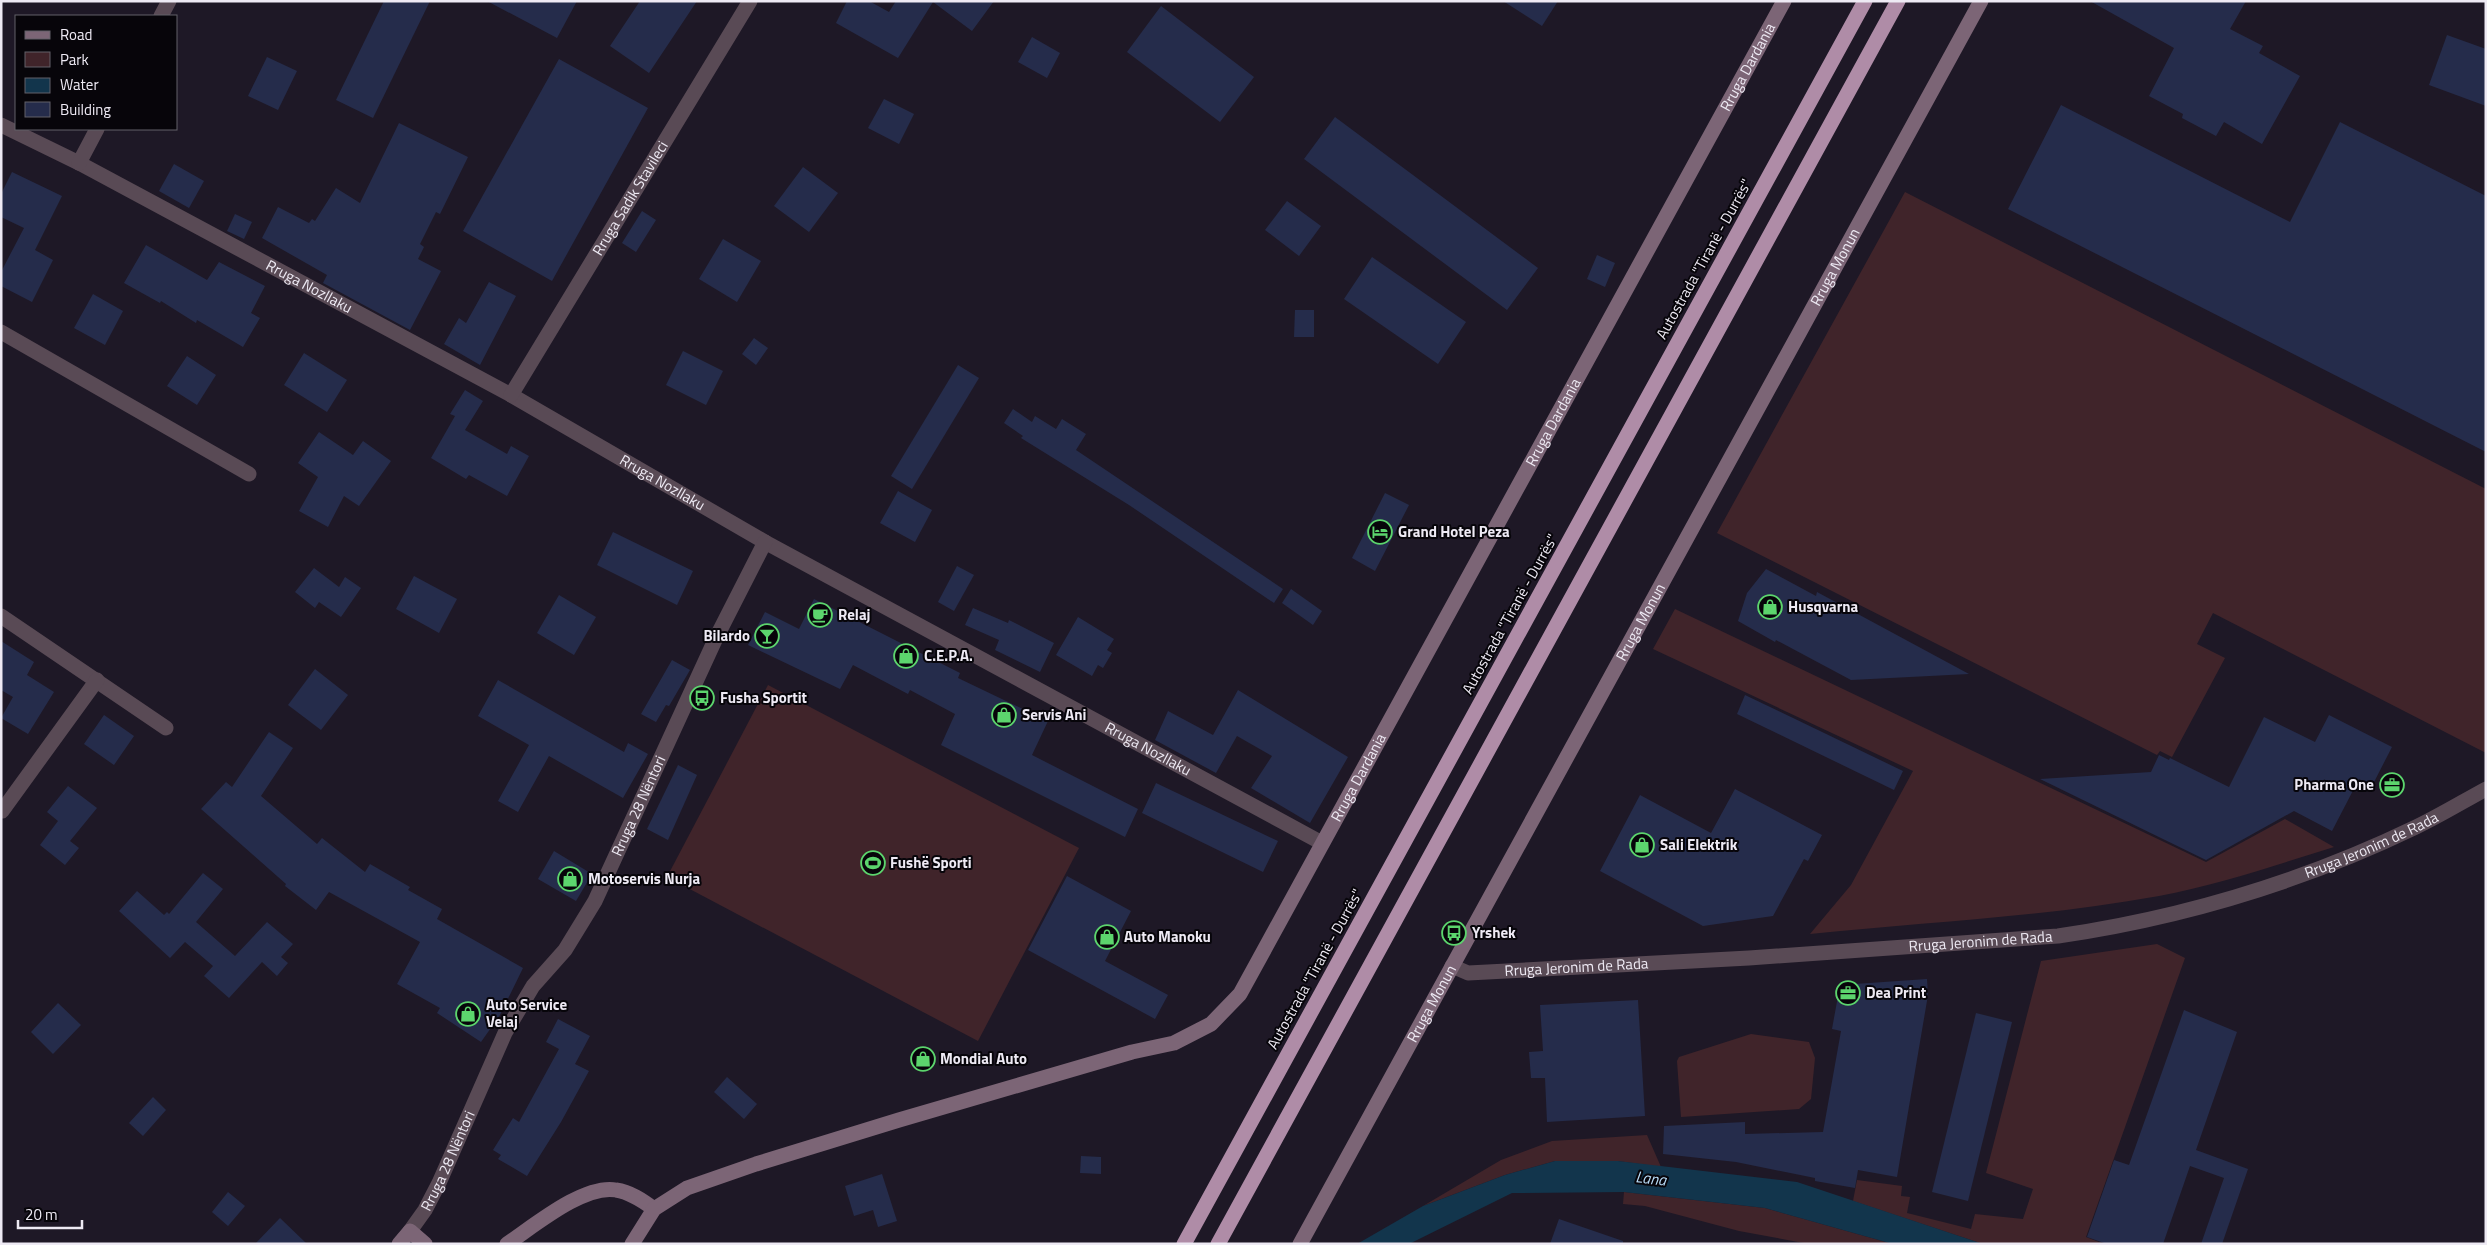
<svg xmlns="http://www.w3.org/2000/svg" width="2487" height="1245" viewBox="0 0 2487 1245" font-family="'Titillium Web',sans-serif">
<rect width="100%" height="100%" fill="#1e1826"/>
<!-- green -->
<g fill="#40242a">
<path d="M 1905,192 L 2486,489 L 2486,753 L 2213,613 L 2197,644 L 2225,658 L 2172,757 L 2160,751 L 2157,755 L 1717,533 Z"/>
<path d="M 1675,609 L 2206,862 L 2285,819 L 2334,847 C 2276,865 2218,885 2159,896 C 2044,917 1926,922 1810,934 L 1851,885 L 1913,771 L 1653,649 Z"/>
<path d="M 768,685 L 1079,848 L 978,1041 L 667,877 Z"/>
<path d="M 2157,944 L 2185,958 L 2086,1237 L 2104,1244 L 1983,1244 L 1853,1201 L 1857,1180 L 1902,1186 L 1901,1196 L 1910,1197 L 1907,1213 L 1971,1229 L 1975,1214 L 2023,1219 L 2033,1189 L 1986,1173 L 2041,961 Z"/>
<path d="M 1751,1034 L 1809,1042 L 1815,1058 L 1811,1099 L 1799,1109 L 1681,1117 L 1677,1061 L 1679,1057 Z"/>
<path d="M 1647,1135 L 1661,1167 L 1618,1161 L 1555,1161 L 1505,1175 L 1423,1206 L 1501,1160 L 1552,1141 Z"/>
<path d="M 1624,1192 L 1765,1208 L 1893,1244 L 1809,1244 L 1739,1231 L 1645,1206 L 1623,1204 Z"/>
</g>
<!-- water -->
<path fill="#12354c" d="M 1555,1161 L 1618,1161 L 1797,1182 L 1983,1244 L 1893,1244 L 1765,1208 L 1624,1192 L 1512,1193 L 1409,1244 L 1357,1244 L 1423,1206 L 1505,1175 Z"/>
<!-- building -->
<g fill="#252c4b">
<path d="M 384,1 L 430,1 L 373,118 L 336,100 Z"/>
<path d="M 487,1 L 577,1 L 557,38 Z"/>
<path d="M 640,1 L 697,1 L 649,73 L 610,46 Z"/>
<path d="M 847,1 L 869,1 L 889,12 L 896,1 L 994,1 L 972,31 L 933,2 L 898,58 L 836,23 Z"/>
<path d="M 1503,1 L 1558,1 L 1542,26 Z"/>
<path d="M 2090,1 L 2246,1 L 2230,29 L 2263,46 L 2259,53 L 2300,76 L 2262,144 L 2224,122 L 2216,136 L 2182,118 L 2183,114 L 2149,96 L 2174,48 Z"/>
<path d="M 1161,6 L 1254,77 L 1220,122 L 1127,52 Z"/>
<path d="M 2447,35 L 2486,49 L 2486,106 L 2429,85 Z"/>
<path d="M 1032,37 L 1060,53 L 1047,78 L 1018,62 Z"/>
<path d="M 267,57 L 297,71 L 278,110 L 248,96 Z"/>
<path d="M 559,59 L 648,108 L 552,281 L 463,231 Z"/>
<path d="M 884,99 L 914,114 L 899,144 L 868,128 Z"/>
<path d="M 2061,105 L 2290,222 L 2340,122 L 2486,196 L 2486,452 L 2008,209 Z"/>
<path d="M 1335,117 L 1538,268 L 1507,310 L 1304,159 Z"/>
<path d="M 399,123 L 468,157 L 440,214 L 436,212 L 420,244 L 424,247 L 418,259 L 441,271 L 410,330 L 323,283 L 327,275 L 262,238 L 278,207 L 309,223 L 312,219 L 315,221 L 336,188 L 360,203 Z"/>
<path d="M 174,164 L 204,181 L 189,208 L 159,191 Z"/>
<path d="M 803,167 L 838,193 L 809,232 L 774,206 Z"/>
<path d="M 12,172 L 62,196 L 35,250 L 53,260 L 32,302 L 1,286 L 1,272 L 24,228 L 1,217 L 1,194 Z"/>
<path d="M 1287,201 L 1321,226 L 1299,256 L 1265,230 Z"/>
<path d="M 642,211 L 656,220 L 636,252 L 622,243 Z"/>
<path d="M 235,214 L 252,222 L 244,239 L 227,231 Z"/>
<path d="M 723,239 L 761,261 L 737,302 L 699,279 Z"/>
<path d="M 146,245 L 207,280 L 219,262 L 265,286 L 251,313 L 260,318 L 243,347 L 197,320 L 196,323 L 161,301 L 160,303 L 124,283 Z"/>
<path d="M 1597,255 L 1615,263 L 1605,287 L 1587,279 Z"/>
<path d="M 1372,257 L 1466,322 L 1438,364 L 1344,299 Z"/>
<path d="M 489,282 L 516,296 L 480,365 L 444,344 L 459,318 L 466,323 Z"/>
<path d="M 93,294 L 123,311 L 105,345 L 74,328 Z"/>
<path d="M 1295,310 L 1314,310 L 1314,337 L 1294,337 Z"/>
<path d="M 754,338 L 768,348 L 756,365 L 742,354 Z"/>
<path d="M 683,351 L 723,371 L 706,405 L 666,385 Z"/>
<path d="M 304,353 L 347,380 L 327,412 L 284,385 Z"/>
<path d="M 187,356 L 216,375 L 197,405 L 167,386 Z"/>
<path d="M 958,365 L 979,378 L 912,489 L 891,476 Z"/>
<path d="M 465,390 L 483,401 L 465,430 L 507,454 L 511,446 L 529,456 L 507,496 L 469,475 L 466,479 L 431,458 L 455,416 L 450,414 Z"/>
<path d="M 1013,409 L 1032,422 L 1035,416 L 1056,429 L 1062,419 L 1086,434 L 1076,450 L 1283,589 L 1274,603 L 1129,505 L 1021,438 L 1023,436 L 1004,423 Z"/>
<path d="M 319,432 L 353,455 L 363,441 L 391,461 L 359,506 L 344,496 L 328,527 L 299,511 L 318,477 L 298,463 Z"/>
<path d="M 898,491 L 932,510 L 915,542 L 880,523 Z"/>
<path d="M 1385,493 L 1409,505 L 1375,571 L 1352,558 Z"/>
<path d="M 613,532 L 693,571 L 677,605 L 597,565 Z"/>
<path d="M 957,566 L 974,575 L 954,611 L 938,602 Z"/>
<path d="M 314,568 L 339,587 L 345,577 L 361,588 L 341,617 L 319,602 L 315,608 L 295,592 Z"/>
<path d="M 1766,569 L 1816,596 L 1817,592 L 1969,674 L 1851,680 L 1776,640 L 1775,642 L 1738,621 L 1747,593 Z"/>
<path d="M 414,576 L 457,599 L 439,633 L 396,609 Z"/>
<path d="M 1291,589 L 1322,611 L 1313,625 L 1282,603 Z"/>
<path d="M 559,595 L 596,617 L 574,655 L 537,633 Z"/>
<path d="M 814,599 L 960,673 L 958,678 L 1048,721 L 1032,755 L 1138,809 L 1125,837 L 941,745 L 955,714 L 910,690 L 908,694 L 853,665 L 840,689 L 748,645 L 765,612 L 799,629 Z"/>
<path d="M 973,608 L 1008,623 L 1009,620 L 1054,643 L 1040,672 L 995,650 L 999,640 L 965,625 Z"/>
<path d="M 1078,617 L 1114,639 L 1107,650 L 1112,653 L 1103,668 L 1098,665 L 1092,676 L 1056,655 Z"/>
<path d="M 1,641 L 34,662 L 27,675 L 54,692 L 28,734 L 1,718 L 13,697 L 1,690 Z"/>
<path d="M 672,660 L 690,670 L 669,706 L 666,705 L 656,722 L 641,714 Z"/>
<path d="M 315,669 L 348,695 L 321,730 L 288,705 Z"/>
<path d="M 498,680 L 624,752 L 628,743 L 648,754 L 623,798 L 549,756 L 518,812 L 498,801 L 529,745 L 478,716 Z"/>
<path d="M 1238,690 L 1348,757 L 1310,823 L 1251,788 L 1272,756 L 1237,736 L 1216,773 L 1155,740 L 1168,711 L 1213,735 Z"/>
<path d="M 1745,695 L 1903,771 L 1894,790 L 1737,714 Z"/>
<path d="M 104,715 L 134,736 L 114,765 L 84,744 Z"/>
<path d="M 2329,715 L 2392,747 L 2372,786 L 2359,779 L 2332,831 L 2294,811 L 2206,860 L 2040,779 L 2151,772 L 2159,755 L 2169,760 L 2170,758 L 2229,787 L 2264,717 L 2315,742 Z"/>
<path d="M 269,732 L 293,748 L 261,796 L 317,844 L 322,838 L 365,872 L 370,864 L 410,887 L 408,890 L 442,909 L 437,919 L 523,968 L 500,1015 L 481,1042 L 437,1013 L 440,1008 L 397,984 L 420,942 L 329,892 L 316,910 L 285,886 L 286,884 L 201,809 L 226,782 L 232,787 Z"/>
<path d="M 678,765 L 697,775 L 668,840 L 647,829 Z"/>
<path d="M 1156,783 L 1278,841 L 1263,872 L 1142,813 Z"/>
<path d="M 68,786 L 97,808 L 70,841 L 79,848 L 65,865 L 40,845 L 58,821 L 47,812 Z"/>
<path d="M 1735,789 L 1822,835 L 1808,861 L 1804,859 L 1773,916 L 1703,926 L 1600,871 L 1640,795 L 1711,833 Z"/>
<path d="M 554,851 L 592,874 L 576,901 L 538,879 Z"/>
<path d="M 203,873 L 223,889 L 196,922 L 235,956 L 267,922 L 293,944 L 281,957 L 288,963 L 277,976 L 262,962 L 229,998 L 204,976 L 213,966 L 185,942 L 170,958 L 119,911 L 137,891 L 164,915 L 167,912 L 169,914 Z"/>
<path d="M 1067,876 L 1131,911 L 1105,961 L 1168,995 L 1155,1019 L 1028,950 Z"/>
<path d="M 1927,979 L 1928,995 L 1897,1177 L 1858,1170 L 1855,1188 L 1815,1181 L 1815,1178 L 1736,1162 L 1663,1154 L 1664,1126 L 1745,1122 L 1745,1134 L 1823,1132 L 1841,1031 L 1832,1029 L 1840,985 Z"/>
<path d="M 1638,1000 L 1645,1116 L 1547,1122 L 1545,1078 L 1531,1078 L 1529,1052 L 1543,1051 L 1540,1005 Z"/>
<path d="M 58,1003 L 81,1025 L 53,1054 L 31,1032 Z"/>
<path d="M 2184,1010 L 2237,1032 L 2196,1150 L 2248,1169 L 2222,1244 L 2201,1244 L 2224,1178 L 2190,1166 L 2163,1244 L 2107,1244 L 2087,1237 L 2114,1160 L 2129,1165 Z"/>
<path d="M 1976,1013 L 2012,1022 L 1968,1201 L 1932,1192 Z"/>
<path d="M 558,1019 L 590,1036 L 575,1064 L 589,1071 L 561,1122 L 527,1176 L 498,1159 L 501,1155 L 493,1150 L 513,1118 L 519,1122 L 559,1049 L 546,1042 Z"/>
<path d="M 727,1077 L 757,1104 L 744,1119 L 714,1092 Z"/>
<path d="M 153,1097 L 166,1110 L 143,1136 L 129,1123 Z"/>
<path d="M 1081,1156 L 1101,1157 L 1101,1174 L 1080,1173 Z"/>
<path d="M 882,1174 L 897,1221 L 878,1227 L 873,1210 L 854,1216 L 845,1186 Z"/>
<path d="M 228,1192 L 245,1206 L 228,1226 L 212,1212 Z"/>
<path d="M 280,1218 L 307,1244 L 255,1244 Z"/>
<path d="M 1559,1219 L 1623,1241 L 1623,1244 L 1550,1244 Z"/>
</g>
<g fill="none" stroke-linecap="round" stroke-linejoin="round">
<!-- street -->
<g stroke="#594a55" stroke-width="15">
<path d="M 161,16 L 169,1"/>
<path id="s1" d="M 1,125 L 79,163 L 511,395 L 765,542 L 1322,843"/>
<path d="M 79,163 L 97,129"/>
<path d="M 1,332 L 249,474"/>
<path id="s2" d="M 511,395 L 750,1"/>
<path d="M 1,616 L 166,728"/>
<path d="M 2,811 L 97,680"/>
<path id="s3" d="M 1452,966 L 1468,973 L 1749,958 L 2058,936 C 2181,918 2304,881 2416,827 C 2439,816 2462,802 2486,789"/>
<path id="s4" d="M 410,1231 L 425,1210 L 439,1183 L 505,1033 L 533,986 L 565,950 L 595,901 L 715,640 L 765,542"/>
</g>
<!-- secondary -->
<g stroke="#7c6576" stroke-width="15">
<path d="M 399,1244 L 410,1231 L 425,1244"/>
<path d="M 507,1244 C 534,1226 584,1184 616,1190 C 630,1192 642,1200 654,1209"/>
<path id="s5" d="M 632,1244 L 654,1209 L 687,1188 L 756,1164 L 899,1120 L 1132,1052 L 1174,1043 L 1211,1024 L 1240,994 L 1784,1"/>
<path id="s6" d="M 1300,1244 L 1981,1"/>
</g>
<!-- highway -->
<g stroke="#af8ca7" stroke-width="15">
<path d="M 1184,1244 L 1865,1"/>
<path d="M 1218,1244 L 1898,1"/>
</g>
</g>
<!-- icons -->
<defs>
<g id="hotel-ring" transform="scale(1.25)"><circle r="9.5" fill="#07050a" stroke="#5cd56d" stroke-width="1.5"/><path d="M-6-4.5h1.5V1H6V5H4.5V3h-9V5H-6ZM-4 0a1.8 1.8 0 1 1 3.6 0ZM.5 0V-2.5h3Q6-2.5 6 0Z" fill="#5cd56d"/></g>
<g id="shop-ring" transform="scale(1.25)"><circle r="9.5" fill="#07050a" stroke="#5cd56d" stroke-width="1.5"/><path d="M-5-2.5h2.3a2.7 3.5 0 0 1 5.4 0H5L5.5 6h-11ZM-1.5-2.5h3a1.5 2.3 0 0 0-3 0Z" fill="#5cd56d"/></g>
<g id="cafe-ring" transform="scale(1.25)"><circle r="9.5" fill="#07050a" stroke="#5cd56d" stroke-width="1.5"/><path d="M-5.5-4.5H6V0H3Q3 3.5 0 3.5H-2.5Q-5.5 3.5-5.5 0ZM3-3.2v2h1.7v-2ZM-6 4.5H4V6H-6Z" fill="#5cd56d"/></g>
<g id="bar-ring" transform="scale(1.25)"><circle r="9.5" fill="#07050a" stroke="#5cd56d" stroke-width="1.5"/><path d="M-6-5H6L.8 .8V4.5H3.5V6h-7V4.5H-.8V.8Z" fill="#5cd56d"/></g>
<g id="bus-ring" transform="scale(1.25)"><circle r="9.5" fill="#07050a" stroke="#5cd56d" stroke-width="1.5"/><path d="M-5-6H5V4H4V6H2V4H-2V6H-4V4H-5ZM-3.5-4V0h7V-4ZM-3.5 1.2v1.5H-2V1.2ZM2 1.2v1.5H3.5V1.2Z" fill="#5cd56d"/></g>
<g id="office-ring" transform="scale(1.25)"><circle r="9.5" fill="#07050a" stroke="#5cd56d" stroke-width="1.5"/><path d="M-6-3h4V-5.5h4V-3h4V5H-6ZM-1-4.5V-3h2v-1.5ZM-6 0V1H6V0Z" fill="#5cd56d"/></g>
<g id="stadium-ring" transform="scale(1.25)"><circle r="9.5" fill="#07050a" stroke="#5cd56d" stroke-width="1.5"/><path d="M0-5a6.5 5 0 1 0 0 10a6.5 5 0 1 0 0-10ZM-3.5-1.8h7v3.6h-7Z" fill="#5cd56d"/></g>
</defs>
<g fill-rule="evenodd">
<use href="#hotel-ring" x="1380" y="532"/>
<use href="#shop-ring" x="1770" y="607"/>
<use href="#cafe-ring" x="820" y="615"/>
<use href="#bar-ring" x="767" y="636"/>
<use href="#shop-ring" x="906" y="656"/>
<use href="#bus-ring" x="702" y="698"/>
<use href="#shop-ring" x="1004" y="715"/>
<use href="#office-ring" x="2392" y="785"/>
<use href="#shop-ring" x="1642" y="845"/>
<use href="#stadium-ring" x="873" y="863"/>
<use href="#shop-ring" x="570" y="879"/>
<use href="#bus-ring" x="1454" y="933"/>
<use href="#shop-ring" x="1107" y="937"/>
<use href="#office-ring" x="1848" y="993"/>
<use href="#shop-ring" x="468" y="1014"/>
<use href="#shop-ring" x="923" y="1059"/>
</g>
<g text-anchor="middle" stroke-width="4" stroke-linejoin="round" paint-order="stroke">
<!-- street labels -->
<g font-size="15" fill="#eeeaf4" stroke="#07050a">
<text dy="5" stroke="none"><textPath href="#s5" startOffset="1729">Rruga Dardania</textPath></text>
<text dy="5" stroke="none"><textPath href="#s2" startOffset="230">Rruga Sadik Stavileci</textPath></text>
<text transform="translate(1704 259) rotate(-61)" y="5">Autostrada "Tiranë - Durrës"</text>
<text dy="5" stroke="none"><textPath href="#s6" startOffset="1114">Rruga Monun</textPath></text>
<text dy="5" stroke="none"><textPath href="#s1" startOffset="348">Rruga Nozllaku</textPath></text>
<text dy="5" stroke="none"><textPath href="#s5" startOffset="1324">Rruga Dardania</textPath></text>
<text dy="5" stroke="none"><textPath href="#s1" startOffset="752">Rruga Nozllaku</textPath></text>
<text transform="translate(1510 614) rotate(-61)" y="5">Autostrada "Tiranë - Durrës"</text>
<text dy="5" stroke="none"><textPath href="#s6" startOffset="709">Rruga Monun</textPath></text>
<text dy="5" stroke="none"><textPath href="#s1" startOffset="1306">Rruga Nozllaku</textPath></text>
<text dy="5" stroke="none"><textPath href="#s5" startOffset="919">Rruga Dardania</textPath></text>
<text dy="5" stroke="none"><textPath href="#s4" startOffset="485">Rruga 28 Nëntori</textPath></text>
<text dy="5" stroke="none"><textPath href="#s3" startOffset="936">Rruga Jeronim de Rada</textPath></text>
<text dy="5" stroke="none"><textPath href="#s3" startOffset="531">Rruga Jeronim de Rada</textPath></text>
<text dy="5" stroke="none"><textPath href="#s3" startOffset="126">Rruga Jeronim de Rada</textPath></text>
<text transform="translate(1315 969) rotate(-61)" y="5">Autostrada "Tiranë - Durrës"</text>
<text dy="5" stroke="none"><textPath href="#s6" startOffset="274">Rruga Monun</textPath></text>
<text dy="5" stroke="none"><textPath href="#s4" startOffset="80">Rruga 28 Nëntori</textPath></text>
</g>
<!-- poi labels -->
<g font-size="15" font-weight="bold" fill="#eeeaf4" stroke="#07050a" text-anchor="start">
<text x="1398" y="537">Grand Hotel Peza</text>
<text x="1788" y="612">Husqvarna</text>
<text x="838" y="620">Relaj</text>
<text x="750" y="641" text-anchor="end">Bilardo</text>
<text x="924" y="661">C.E.P.A.</text>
<text x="720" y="703">Fusha Sportit</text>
<text x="1022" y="720">Servis Ani</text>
<text x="2374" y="790" text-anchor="end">Pharma One</text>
<text x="1660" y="850">Sali Elektrik</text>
<text x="890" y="868">Fushë Sporti</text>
<text x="588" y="884">Motoservis Nurja</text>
<text x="1472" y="938">Yrshek</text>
<text x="1124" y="942">Auto Manoku</text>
<text x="1866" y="998">Dea Print</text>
<text x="486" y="1010">Auto Service<tspan x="486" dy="17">Velaj</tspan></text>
<text x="940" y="1064">Mondial Auto</text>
</g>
<!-- water labels -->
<g font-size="16" font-style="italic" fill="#bbdef9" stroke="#07050a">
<text transform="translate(1651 1178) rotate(7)" y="6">Lana</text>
</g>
</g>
<!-- border -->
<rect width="2487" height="1245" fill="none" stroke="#eeeaf4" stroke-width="5"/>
<!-- legend -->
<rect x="15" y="15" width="162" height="115" fill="#07050a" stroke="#636168"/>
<rect x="25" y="31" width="25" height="8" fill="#7c6576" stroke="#636168"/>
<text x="60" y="40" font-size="15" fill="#eeeaf4">Road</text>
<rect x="25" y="52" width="25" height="15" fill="#40242a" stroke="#636168"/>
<text x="60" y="65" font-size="15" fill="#eeeaf4">Park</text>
<rect x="25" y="78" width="25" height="15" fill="#12354c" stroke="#636168"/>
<text x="60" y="90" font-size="15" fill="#eeeaf4">Water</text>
<rect x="25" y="102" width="25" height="15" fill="#252c4b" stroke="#636168"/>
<text x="60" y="115" font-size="15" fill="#eeeaf4">Building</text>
<!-- scale -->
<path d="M18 1220v8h64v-8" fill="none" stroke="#eeeaf4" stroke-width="2.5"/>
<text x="25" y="1220" font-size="15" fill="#eeeaf4" stroke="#07050a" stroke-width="4" paint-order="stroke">20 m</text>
</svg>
